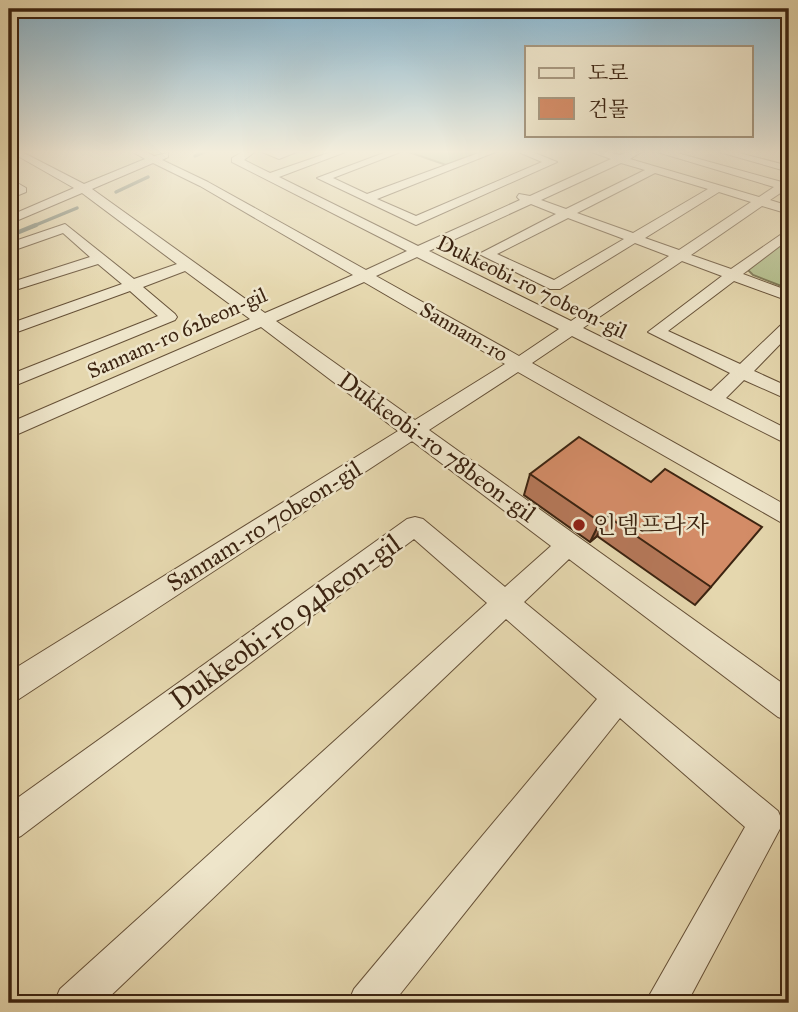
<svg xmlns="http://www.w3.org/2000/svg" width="798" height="1012" viewBox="0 0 798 1012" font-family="'IM FELL Great Primer','Noto Serif KR',serif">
<rect width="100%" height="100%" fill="#e5d7ae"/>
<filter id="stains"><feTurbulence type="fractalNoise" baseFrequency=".00286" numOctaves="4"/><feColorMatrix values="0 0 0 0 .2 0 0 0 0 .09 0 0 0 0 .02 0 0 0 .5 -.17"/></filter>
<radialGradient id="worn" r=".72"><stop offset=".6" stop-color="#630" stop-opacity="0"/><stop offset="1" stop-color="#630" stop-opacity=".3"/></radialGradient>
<!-- green -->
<g fill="#b2bf8c" stroke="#77724e" stroke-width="2">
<path d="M 406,151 L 485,151 L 446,165 Z"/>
<path d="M 785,241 L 789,242 L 789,289 L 753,275 L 747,269 Z"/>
</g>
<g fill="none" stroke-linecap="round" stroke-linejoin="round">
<!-- stream-far1 -->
<g stroke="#727d70" stroke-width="3.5">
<path d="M 195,156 L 206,151"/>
<path d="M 116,192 L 148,177"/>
<path d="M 31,227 L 77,208"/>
</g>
<!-- stream -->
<path stroke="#727d70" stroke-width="4.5" d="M 9,236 L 36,225"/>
<!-- minor casing -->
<g stroke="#665138" stroke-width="2">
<g id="minor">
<path d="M 9,151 L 20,151 L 84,184 L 145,159 L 131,151 L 144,151 L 154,156 L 168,153 L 168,157 L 162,160 L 208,182 L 366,270 L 407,251 L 232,162 L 232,158 L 244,151 L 256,151 L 244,160 L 270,173 L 334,151 L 348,151 L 279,177 L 418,246 L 520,200 L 517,197 L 519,194 L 530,196 L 611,159 L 589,151 L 604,151 L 620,155 L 630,151 L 643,151 L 630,159 L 759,197 L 774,187 L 654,151 L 670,151 L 789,184 L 789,191 L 785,190 L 770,200 L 789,206 L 789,214 L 762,206 L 691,255 L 731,269 L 789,229 L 789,239 L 743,274 L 789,291 L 789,301 L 734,281 L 668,331 L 740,364 L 783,323 L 789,321 L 789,335 L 754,371 L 789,387 L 789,400 L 744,380 L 726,398 L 789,430 L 789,445 L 572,336 L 532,363 L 789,507 L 789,527 L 518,372 L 429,430 L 789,688 L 789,721 L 778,717 L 569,559 L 524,602 L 778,811 L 783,823 L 687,1003 L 645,1003 L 745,827 L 620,718 L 393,1003 L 348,1003 L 354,989 L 597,699 L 506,619 L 103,1003 L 54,1003 L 60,989 L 487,603 L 414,539 L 21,836 L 9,841 L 9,804 L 407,519 L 415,517 L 423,519 L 505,587 L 551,546 L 412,441 L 19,699 L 9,703 L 9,672 L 398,431 L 261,327 L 9,438 L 9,423 L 250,319 L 185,271 L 143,287 L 175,314 L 177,317 L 175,320 L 9,388 L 9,375 L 158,316 L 130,291 L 9,335 L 9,324 L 122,284 L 98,264 L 9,292 L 9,283 L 90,257 L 63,233 L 9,252 L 9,243 L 65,224 L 134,279 L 177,264 L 82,193 L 9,224 L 9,216 L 74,188 ZM 153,163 L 200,186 L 353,275 L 265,313 L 92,189 ZM 621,163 L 645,170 L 566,209 L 541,200 ZM 655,173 L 708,189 L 633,233 L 577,213 ZM 719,192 L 751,202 L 679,250 L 645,238 ZM 531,204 L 556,214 L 479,254 L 550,289 L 560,289 L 635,243 L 669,256 L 571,321 L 429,251 ZM 568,218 L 624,239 L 554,280 L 497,254 ZM 417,257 L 559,329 L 519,356 L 376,276 ZM 682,261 L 722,276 L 648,332 L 730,373 L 711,391 L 583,328 ZM 364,282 L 505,364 L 415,420 L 276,321 Z"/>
<path d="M 260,151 L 299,151 L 279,159 Z"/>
<path d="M 389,151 L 403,151 L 333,178 L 367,194 L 484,151 L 498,151 L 377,199 L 416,216 L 542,162 L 516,151 L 530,151 L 557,162 L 416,225 L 317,178 Z"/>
<path d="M 716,151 L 732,151 L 789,166 L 789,172 Z"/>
<path d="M 9,178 L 26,188 L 26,192 L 9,199 L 9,192 L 14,189 L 9,186 Z"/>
</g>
</g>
<!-- minor -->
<use href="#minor" fill="#eee5ca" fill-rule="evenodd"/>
</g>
<!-- wall -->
<path fill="#b57859" stroke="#3c2411" stroke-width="2" d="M 530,474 L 651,482 L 711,587 L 695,605 L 597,536 L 590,542 L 524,495 Z"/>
<!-- shaded-wall -->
<path fill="#946248" stroke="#3c2411" stroke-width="2" d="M 607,516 L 597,536 L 590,542 L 600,522 Z"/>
<!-- building -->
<path fill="#d38c67" stroke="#3c2411" stroke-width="2" d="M 579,437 L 651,482 L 665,469 L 762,527 L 711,587 L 607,516 L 600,522 L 530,474 Z"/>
<!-- sky -->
<linearGradient id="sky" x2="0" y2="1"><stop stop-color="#87b6d1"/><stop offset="0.52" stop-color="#f3eddb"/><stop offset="1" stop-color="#f3eddb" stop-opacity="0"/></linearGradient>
<rect width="798" height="292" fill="url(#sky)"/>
<!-- markers -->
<circle fill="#8f2418" stroke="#eee5ca" stroke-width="2.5" cx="579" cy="525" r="7"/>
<g text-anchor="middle" stroke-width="5" stroke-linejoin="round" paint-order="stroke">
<!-- far-street labels -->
<g font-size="21" fill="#3c2411" stroke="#eee5ca">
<text transform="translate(532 287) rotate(26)" y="7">Dukkeobi-ro 70beon-gil</text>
<text transform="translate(464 332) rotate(30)" y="7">Sannam-ro</text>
<text transform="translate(177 333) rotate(-24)" y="7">Sannam-ro 62beon-gil</text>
</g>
<!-- street labels -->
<g font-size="24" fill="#3c2411" stroke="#eee5ca">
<text transform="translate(437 447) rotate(36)" y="8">Dukkeobi-ro 78beon-gil</text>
<text transform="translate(264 526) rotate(-32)" y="8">Sannam-ro 70beon-gil</text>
</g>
<!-- poi labels -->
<g font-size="24" fill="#3c2411" stroke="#eee5ca" text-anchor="start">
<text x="593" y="533">인뎀프라자</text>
</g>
<!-- near-street labels -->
<g font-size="28" fill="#3c2411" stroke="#eee5ca">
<text transform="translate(285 621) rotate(-36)" y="10">Dukkeobi-ro 94beon-gil</text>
</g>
</g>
<!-- margin -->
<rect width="798" height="1012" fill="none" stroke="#e5d7ae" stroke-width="35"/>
<rect x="10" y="10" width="777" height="991" fill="none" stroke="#3c2411" stroke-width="3.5"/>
<rect x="18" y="18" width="763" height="977" fill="none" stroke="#3c2411" stroke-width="2"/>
<!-- legend -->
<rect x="525" y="46" width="228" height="91" fill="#eee5ca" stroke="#a79880" stroke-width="2"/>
<rect x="539" y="68" width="35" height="10" fill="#eee5ca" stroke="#a79880" stroke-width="2"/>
<text x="588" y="80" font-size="21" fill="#3c2411">도로</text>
<rect x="539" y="98" width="35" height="21" fill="#d38c67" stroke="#a79880" stroke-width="2"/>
<text x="588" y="116" font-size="21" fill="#3c2411">건물</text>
<rect width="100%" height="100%" filter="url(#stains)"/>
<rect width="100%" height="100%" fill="url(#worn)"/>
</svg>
